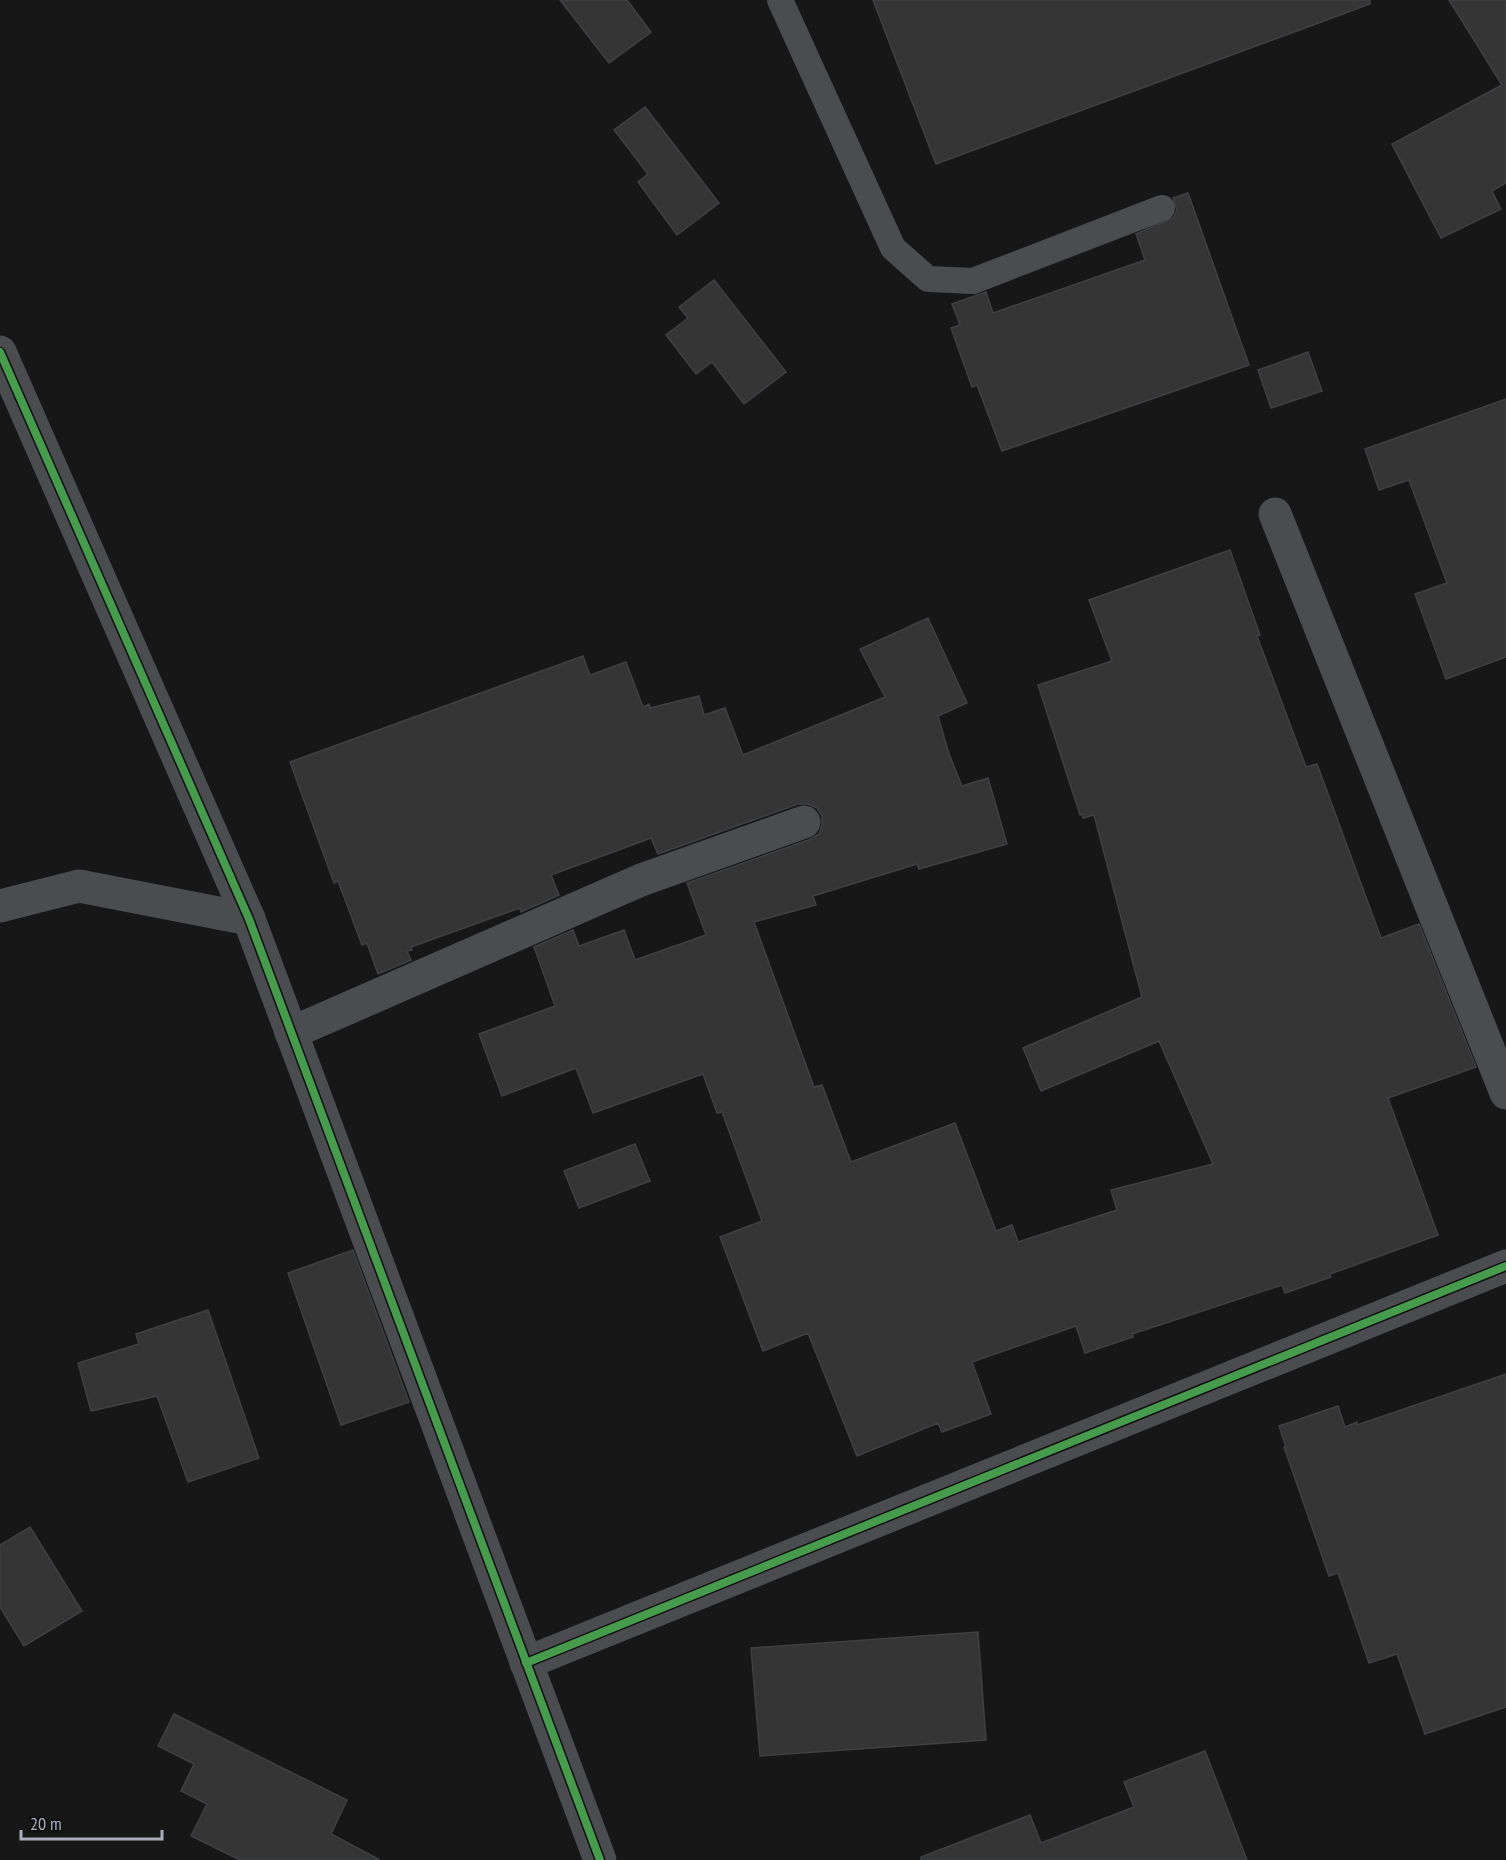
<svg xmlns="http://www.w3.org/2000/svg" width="1506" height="1860" viewBox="0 0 1506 1860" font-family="'PT Sans Narrow',sans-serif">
<rect width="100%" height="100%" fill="#171717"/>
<!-- building -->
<g fill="#353536" stroke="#3f4043" stroke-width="1.5">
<path d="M 560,0 L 627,0 L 651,32 L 609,63 Z"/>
<path d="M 873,0 L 1370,0 L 1370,4 L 936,164 Z"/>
<path d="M 1449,0 L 1506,0 L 1506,183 L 1492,191 L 1501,209 L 1441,238 L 1392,144 L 1502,85 Z"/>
<path d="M 645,107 L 719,203 L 677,235 L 638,182 L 648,174 L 614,130 Z"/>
<path d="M 1188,193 L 1249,365 L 1002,451 L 977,385 L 972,387 L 951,328 L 960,325 L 952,304 L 986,292 L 993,313 L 1145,260 L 1136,234 L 1173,218 L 1177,210 L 1173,198 Z"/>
<path d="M 714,280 L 786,372 L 744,404 L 712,362 L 696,374 L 666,335 L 688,318 L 679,307 Z"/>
<path d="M 1308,352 L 1322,391 L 1271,408 L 1258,370 Z"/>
<path d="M 1506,399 L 1506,657 L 1446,679 L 1415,594 L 1447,583 L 1409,480 L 1379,490 L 1365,449 Z"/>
<path d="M 1230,550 L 1260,635 L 1257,636 L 1306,767 L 1317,764 L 1381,938 L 1419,924 L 1476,1067 L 1388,1098 L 1438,1235 L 1330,1274 L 1331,1277 L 1285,1293 L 1282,1285 L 1132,1334 L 1133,1337 L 1085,1353 L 1076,1326 L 972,1362 L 991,1414 L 942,1432 L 938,1423 L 857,1456 L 808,1333 L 763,1351 L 720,1237 L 762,1221 L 722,1112 L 717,1113 L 703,1074 L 593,1113 L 576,1068 L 502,1096 L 479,1034 L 555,1006 L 534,947 L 573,930 L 579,946 L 624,930 L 635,960 L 706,935 L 687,883 L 811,839 L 819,834 L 822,825 L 822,816 L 817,808 L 808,804 L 798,804 L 658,854 L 651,838 L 551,875 L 559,895 L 521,912 L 520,908 L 411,947 L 412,950 L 407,951 L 411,960 L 378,974 L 367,943 L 362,945 L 338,881 L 334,883 L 290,762 L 583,656 L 590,675 L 626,662 L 643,707 L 649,704 L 650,708 L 699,696 L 704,715 L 725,708 L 743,755 L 885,697 L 860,649 L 928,618 L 967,703 L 938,716 L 949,754 L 962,786 L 988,778 L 1007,844 L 919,869 L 917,864 L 813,896 L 816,905 L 754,922 L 814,1087 L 822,1085 L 851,1162 L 955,1123 L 996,1231 L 1012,1225 L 1018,1242 L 1117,1210 L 1111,1190 L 1213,1164 L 1159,1041 L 1041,1091 L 1023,1048 L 1142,997 L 1094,815 L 1083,818 L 1082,814 L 1080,815 L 1038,685 L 1112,661 L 1089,600 Z"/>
<path d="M 635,1144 L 650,1181 L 579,1208 L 564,1171 Z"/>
<path d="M 353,1250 L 409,1402 L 341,1425 L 288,1273 Z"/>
<path d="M 208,1310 L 259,1458 L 188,1482 L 157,1396 L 91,1411 L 78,1363 L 139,1344 L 136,1334 Z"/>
<path d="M 1506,1374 L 1506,1707 L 1425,1734 L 1397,1654 L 1369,1663 L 1338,1573 L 1329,1576 L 1284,1447 L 1286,1447 L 1279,1426 L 1338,1406 L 1345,1427 L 1357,1422 L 1357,1425 Z"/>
<path d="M 30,1527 L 82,1611 L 24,1646 L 0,1607 L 0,1545 Z"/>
<path d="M 978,1632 L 986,1740 L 760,1756 L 751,1648 Z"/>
<path d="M 174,1714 L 347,1800 L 331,1834 L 380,1860 L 240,1860 L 191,1836 L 207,1804 L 181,1791 L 194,1764 L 158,1746 Z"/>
<path d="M 1205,1751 L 1247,1860 L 921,1860 L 921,1857 L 1030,1815 L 1041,1843 L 1134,1807 L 1124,1782 Z"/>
</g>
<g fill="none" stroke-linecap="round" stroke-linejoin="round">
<!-- service -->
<path stroke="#4b4c50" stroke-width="26" d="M 780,0 L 893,248 L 928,279 L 973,281 L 1162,208"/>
<!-- minor -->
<g stroke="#4b4c50" stroke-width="33">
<path d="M 1275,514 L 1506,1093"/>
<path d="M 0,906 L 79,886 L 249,919"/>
<path d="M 291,1033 L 641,880 L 804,822"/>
<path d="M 526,1663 L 1506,1266"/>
</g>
<!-- tertiary -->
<path stroke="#4b4c50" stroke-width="33" d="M 0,352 L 249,919 L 600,1860"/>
<!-- cycleway casing -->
<g stroke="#111113" stroke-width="11">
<g id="cycleway">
<path d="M 0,352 L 249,919 L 600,1860"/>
<path d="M 526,1663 L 1506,1266"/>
</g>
</g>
<!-- cycleway -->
<use href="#cycleway" stroke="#469c4c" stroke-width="8"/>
</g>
<!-- scale -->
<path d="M21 1830v9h141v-9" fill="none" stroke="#a8adb8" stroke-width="3"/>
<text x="30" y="1830" font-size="18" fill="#a8adb8" stroke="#111113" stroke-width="4.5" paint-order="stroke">20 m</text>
</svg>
